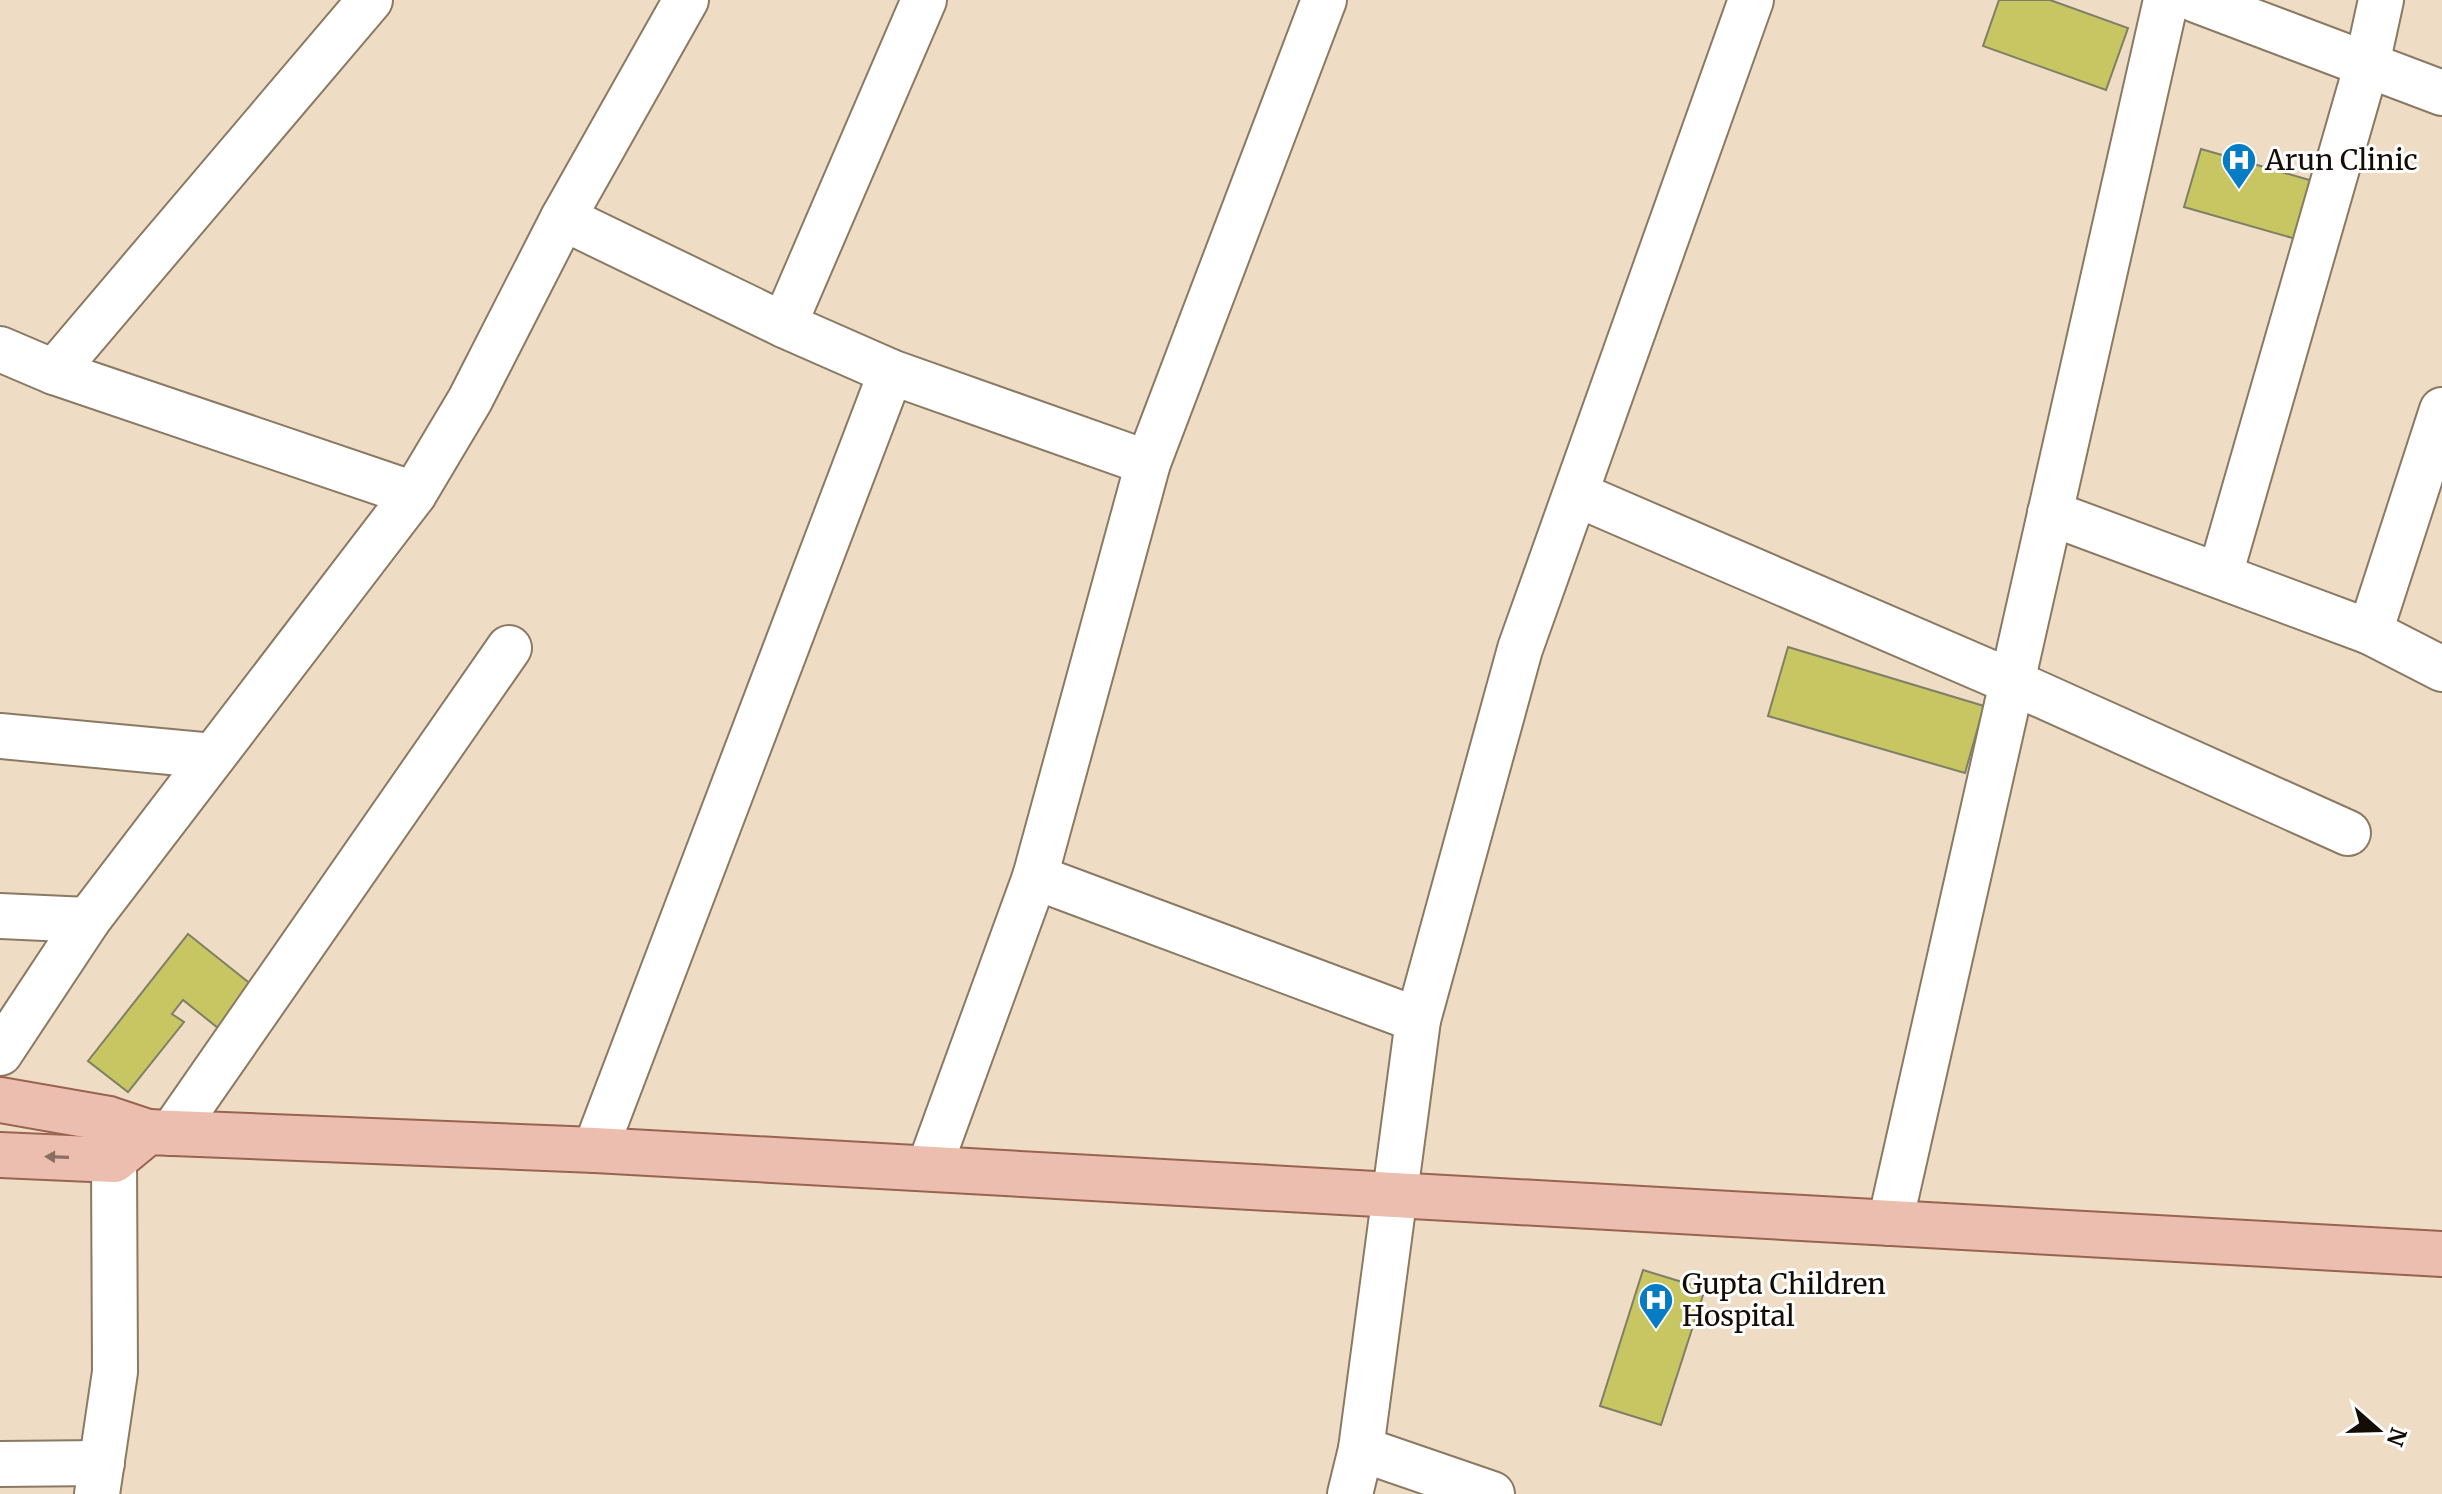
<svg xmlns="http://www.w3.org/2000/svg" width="2442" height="1494" viewBox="0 0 2442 1494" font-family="Merriweather,serif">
<rect width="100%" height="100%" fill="#efdcc5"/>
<!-- building -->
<g fill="#c8c662" stroke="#7f7f65" stroke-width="2">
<path d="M 1999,0 L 2050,0 L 2128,28 L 2106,90 L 1983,46 Z"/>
<path d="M 2201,149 L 2313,181 L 2296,239 L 2184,207 Z"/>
<path d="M 1788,647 L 1984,706 L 1965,773 L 1768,716 Z"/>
<path d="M 188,934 L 257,989 L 223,1032 L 183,1000 L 172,1014 L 184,1022 L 128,1092 L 88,1061 Z"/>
<path d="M 1643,1270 L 1705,1289 L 1661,1425 L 1600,1406 Z"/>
</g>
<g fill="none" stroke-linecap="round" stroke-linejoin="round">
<!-- minor casing -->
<g stroke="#8a7963" stroke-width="48">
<g id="minor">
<path d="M 2196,0 L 2442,93"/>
<path d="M 563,218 L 686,0"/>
<path d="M 784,325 L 891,372 L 1148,463"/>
<path d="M 0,349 L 54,372 L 414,494"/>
<path d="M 54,372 L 370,0"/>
<path d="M 1576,494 L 2012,682 L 2348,833"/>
<path d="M 2050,513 L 2370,632 L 2442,669"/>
<path d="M 2220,575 L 2367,64 L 2381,0"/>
<path d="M 2370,632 L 2442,410"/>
<path d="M 0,736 L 213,756"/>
<path d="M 1035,877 L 1418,1020"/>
<path d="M 0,916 L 88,920"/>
<path d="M 0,1053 L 88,920 L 414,494 L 470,400 L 563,218 L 784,325 L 924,0"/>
<path d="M 172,1133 L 509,648"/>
<path d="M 595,1150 L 891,372"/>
<path d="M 929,1168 L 1035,877 L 1148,463 L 1324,0"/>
<path d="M 1890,1223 L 2166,0"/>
<path d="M 1361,1449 L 1492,1494"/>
<path d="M 0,1464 L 102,1463"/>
<path d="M 97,1494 L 115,1372 L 114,1160 L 110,1122"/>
<path d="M 1350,1494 L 1361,1449 L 1418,1020 L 1520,649 L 1751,0"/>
</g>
</g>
<!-- major casing -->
<g stroke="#996351" stroke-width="48">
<g id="major">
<path d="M 0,1100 L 109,1119 L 148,1132"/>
<path d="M 0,1155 L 114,1160 L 148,1132 L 595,1150 L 2442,1254"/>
</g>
</g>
<!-- minor -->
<use href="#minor" stroke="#fff" stroke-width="44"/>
<!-- major -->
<use href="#major" stroke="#ecbeaf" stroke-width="44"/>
</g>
<!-- one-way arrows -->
<defs><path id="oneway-solid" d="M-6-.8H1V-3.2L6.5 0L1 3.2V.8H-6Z" transform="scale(2)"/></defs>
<use fill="#8b6e63" href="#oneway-solid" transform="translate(57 1157) rotate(-178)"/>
<!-- icons -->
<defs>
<g id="hospital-pin" transform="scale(1.8)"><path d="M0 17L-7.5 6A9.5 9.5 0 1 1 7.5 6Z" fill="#067cc5" stroke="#fff"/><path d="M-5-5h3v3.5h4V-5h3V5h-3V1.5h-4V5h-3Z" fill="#fff"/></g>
</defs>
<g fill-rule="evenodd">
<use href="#hospital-pin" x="2239" y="160"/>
<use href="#hospital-pin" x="1656" y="1300"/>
</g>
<g text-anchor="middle" stroke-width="6" stroke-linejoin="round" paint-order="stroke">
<!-- poi labels -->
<g font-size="28" fill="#140d06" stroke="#fff" text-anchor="start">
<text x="2265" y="170">Arun Clinic</text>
<text x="1682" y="1294">Gupta Children<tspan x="1682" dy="32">Hospital</tspan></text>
</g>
</g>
<!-- north arrow -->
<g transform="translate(2378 1430) rotate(110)" stroke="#ffffff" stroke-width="6" paint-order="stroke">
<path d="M0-6L14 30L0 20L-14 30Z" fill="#140d06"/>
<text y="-12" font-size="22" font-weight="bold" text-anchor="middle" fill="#140d06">N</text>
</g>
</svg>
